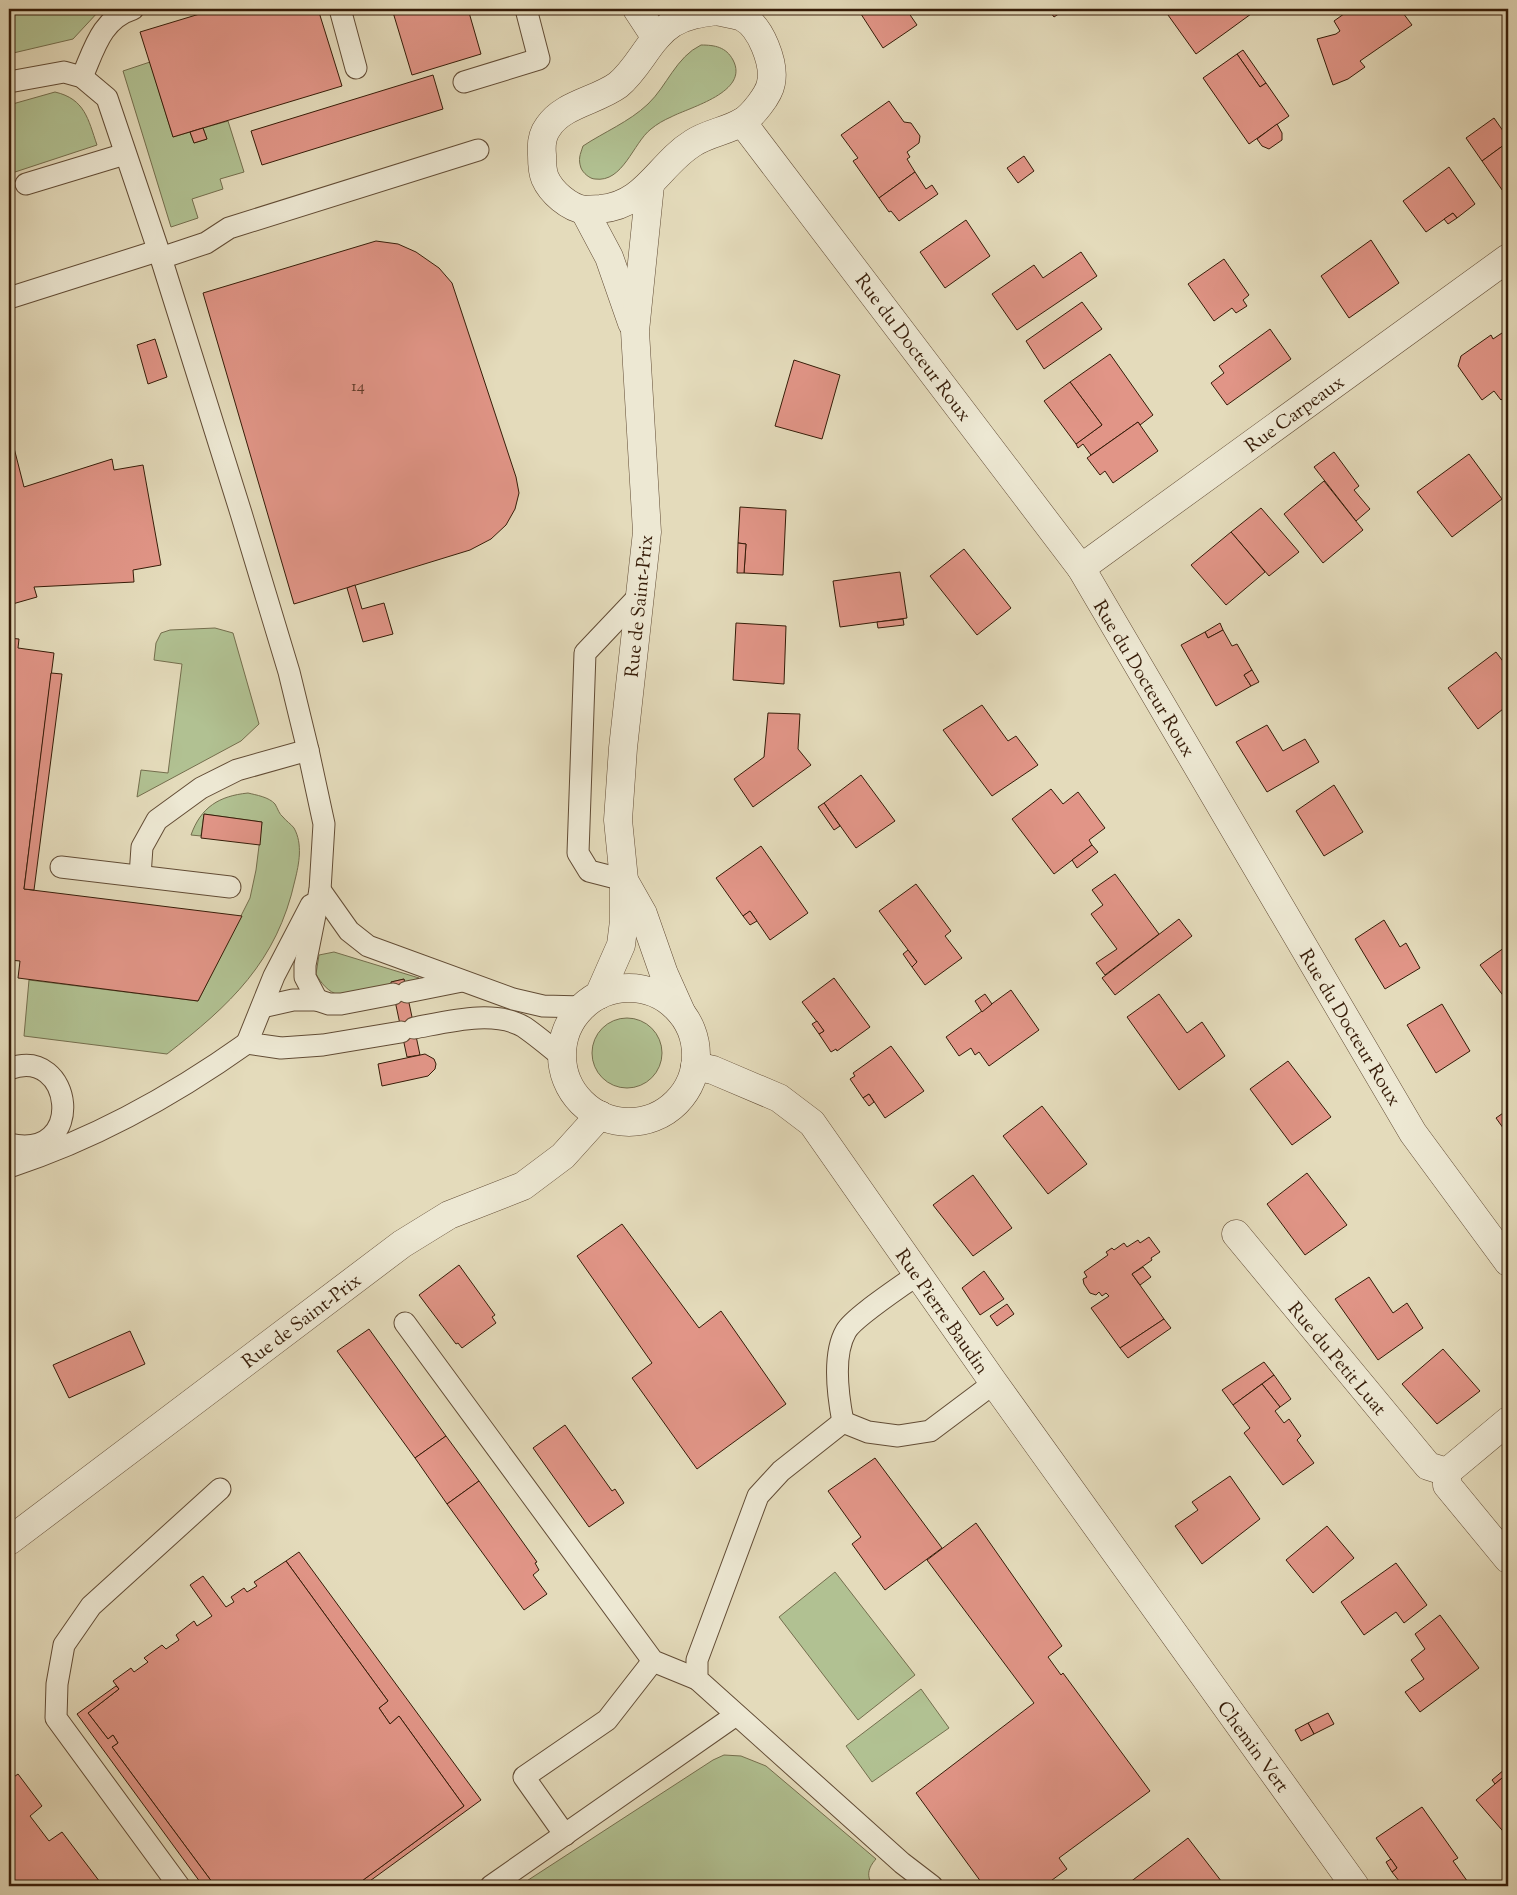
<svg xmlns="http://www.w3.org/2000/svg" width="1517" height="1895" viewBox="0 0 1517 1895" font-family="'Sorts Mill Goudy',serif">
<rect width="100%" height="100%" fill="#e4dbbb"/>
<filter id="stains"><feTurbulence type="fractalNoise" baseFrequency=".004" numOctaves="4"/><feColorMatrix values="0 0 0 0 .2 0 0 0 0 .09 0 0 0 0 .02 0 0 0 .5 -.17"/></filter>
<radialGradient id="worn" r=".72"><stop offset=".6" stop-color="#630" stop-opacity="0"/><stop offset="1" stop-color="#630" stop-opacity=".3"/></radialGradient>
<!-- grass -->
<g fill="#b1c192" stroke="#746e4d">
<path d="M 9,9 L 104,9 L 104,10 L 99,11 L 73,39 L 9,54 Z"/>
<path d="M 701,45 C 715,45 726,47 733,60 C 750,92 690,107 671,117 C 664,120 657,124 651,129 C 633,143 623,183 595,179 C 590,179 583,173 581,168 C 578,159 580,155 583,146 C 604,132 629,122 648,104 C 667,86 676,57 701,45 Z"/>
<path d="M 150,62 L 173,137 L 190,132 L 194,143 L 207,139 L 203,128 L 228,121 L 244,172 L 220,179 L 223,189 L 192,199 L 198,218 L 171,227 L 123,71 Z"/>
<path d="M 55,92 C 85,99 88,119 97,145 L 9,174 L 9,105 Z"/>
<path d="M 215,628 L 233,633 L 259,724 L 241,741 L 137,797 L 141,770 L 168,773 L 182,664 L 154,660 L 156,643 L 161,633 L 170,630 Z"/>
<path d="M 248,793 C 256,795 269,797 275,804 C 278,809 279,814 283,817 C 286,821 291,824 294,828 C 303,844 299,864 295,880 C 277,962 230,1005 167,1054 L 24,1036 L 29,980 L 198,1001 L 250,898 L 256,870 L 262,822 L 204,814 L 201,836 L 191,835 C 201,807 219,796 248,793 Z"/>
<path d="M 334,952 L 419,978 L 405,984 L 404,979 L 391,982 L 392,987 C 381,989 348,997 339,995 C 328,992 321,983 316,974 L 319,955 Z"/>
<circle cx="627" cy="1053" r="35"/>
<path d="M 835,1572 L 915,1675 L 858,1720 L 779,1617 Z"/>
<path d="M 921,1689 L 949,1728 L 872,1782 L 846,1746 Z"/>
<path d="M 724,1755 L 741,1756 L 766,1766 L 876,1859 C 868,1868 866,1876 873,1886 L 519,1886 L 713,1760 Z"/>
</g>
<!-- building -->
<g fill="#e19587" stroke="#361c08">
<path d="M 216,9 L 318,9 L 342,86 L 173,137 L 140,32 Z"/>
<path d="M 392,9 L 468,9 L 481,54 L 412,75 Z"/>
<path d="M 863,9 L 906,9 L 917,25 L 883,48 L 859,11 Z"/>
<path d="M 1048,9 L 1066,9 L 1054,17 Z"/>
<path d="M 1167,9 L 1247,9 L 1251,14 L 1196,54 L 1168,15 L 1170,13 Z"/>
<path d="M 1347,9 L 1400,9 L 1412,25 L 1360,61 L 1365,67 L 1348,79 L 1333,85 L 1317,39 L 1336,34 L 1340,31 L 1334,21 L 1348,11 Z"/>
<path d="M 1243,50 L 1266,83 L 1260,87 L 1237,54 Z"/>
<path d="M 1237,54 L 1260,87 L 1266,83 L 1289,116 L 1249,144 L 1203,78 Z"/>
<path d="M 433,75 L 443,109 L 262,165 L 251,131 Z"/>
<path d="M 889,101 L 904,122 L 911,123 L 920,136 L 919,143 L 907,152 L 910,157 L 907,159 L 915,172 L 879,198 L 853,161 L 858,158 L 841,135 Z"/>
<path d="M 1494,118 L 1508,138 L 1508,142 L 1482,161 L 1466,138 Z"/>
<path d="M 1277,124 L 1282,133 L 1282,140 L 1269,149 L 1262,146 L 1257,139 Z"/>
<path d="M 203,128 L 207,139 L 194,143 L 190,132 Z"/>
<path d="M 1508,142 L 1508,196 L 1507,197 L 1482,161 Z"/>
<path d="M 1024,156 L 1034,171 L 1018,183 L 1007,168 Z"/>
<path d="M 1449,167 L 1475,204 L 1457,218 L 1453,213 L 1426,232 L 1403,201 Z"/>
<path d="M 915,172 L 926,189 L 932,185 L 938,194 L 899,221 L 891,211 L 889,212 L 879,198 Z"/>
<path d="M 1453,213 L 1457,218 L 1448,224 L 1444,219 Z"/>
<path d="M 966,220 L 990,256 L 945,288 L 920,252 Z"/>
<path d="M 1371,240 L 1399,283 L 1349,318 L 1321,276 Z"/>
<path d="M 376,241 L 398,244 L 416,252 L 439,268 L 452,283 L 516,477 L 519,493 L 515,509 L 506,525 L 491,539 L 470,550 L 294,604 L 203,293 Z"/>
<path d="M 1081,252 L 1097,276 L 1017,330 L 992,294 L 1034,265 L 1043,278 Z"/>
<path d="M 1224,259 L 1249,295 L 1243,300 L 1247,306 L 1236,313 L 1232,308 L 1214,321 L 1188,284 Z"/>
<path d="M 1082,302 L 1102,329 L 1044,369 L 1026,341 Z"/>
<path d="M 1270,329 L 1291,359 L 1227,405 L 1211,383 L 1224,373 L 1219,366 Z"/>
<path d="M 1508,329 L 1508,394 L 1501,400 L 1494,391 L 1482,400 L 1458,366 L 1461,356 L 1491,335 L 1493,339 Z"/>
<path d="M 155,339 L 167,377 L 148,384 L 137,345 Z"/>
<path d="M 1110,354 L 1153,415 L 1140,425 L 1138,422 L 1091,455 L 1083,444 L 1078,448 L 1076,444 L 1102,425 L 1070,382 Z"/>
<path d="M 794,360 L 840,375 L 822,439 L 775,426 Z"/>
<path d="M 1070,382 L 1102,425 L 1076,444 L 1044,401 Z"/>
<path d="M 1138,422 L 1158,451 L 1113,483 L 1105,471 L 1100,475 L 1087,458 Z"/>
<path d="M 13,444 L 24,487 L 112,459 L 114,470 L 143,465 L 161,565 L 133,570 L 134,582 L 34,587 L 37,597 L 9,605 L 9,445 Z"/>
<path d="M 1334,452 L 1359,486 L 1354,490 L 1370,509 L 1356,521 L 1314,467 Z"/>
<path d="M 1469,454 L 1502,499 L 1452,537 L 1417,492 Z"/>
<path d="M 1324,481 L 1363,530 L 1323,563 L 1284,514 Z"/>
<path d="M 740,507 L 786,510 L 783,575 L 744,573 L 746,544 L 738,543 Z"/>
<path d="M 1261,508 L 1299,552 L 1269,576 L 1231,532 Z"/>
<path d="M 1231,532 L 1265,572 L 1226,605 L 1191,565 Z"/>
<path d="M 738,543 L 746,544 L 744,573 L 737,573 Z"/>
<path d="M 964,549 L 1011,608 L 977,635 L 930,576 Z"/>
<path d="M 900,572 L 907,618 L 840,627 L 833,581 Z"/>
<path d="M 355,585 L 362,609 L 384,603 L 393,634 L 363,642 L 347,588 Z"/>
<path d="M 903,619 L 904,625 L 878,628 L 877,622 Z"/>
<path d="M 736,623 L 786,626 L 784,684 L 733,680 Z"/>
<path d="M 1220,623 L 1223,630 L 1208,638 L 1205,632 Z"/>
<path d="M 1223,630 L 1232,646 L 1237,644 L 1252,670 L 1244,675 L 1251,686 L 1216,706 L 1181,645 L 1205,632 L 1208,638 Z"/>
<path d="M 9,638 L 19,639 L 18,648 L 54,653 L 24,889 L 242,916 L 198,1001 L 18,978 L 20,961 L 9,960 Z"/>
<path d="M 1496,652 L 1508,668 L 1508,705 L 1478,729 L 1448,688 Z"/>
<path d="M 1252,670 L 1259,682 L 1251,686 L 1244,675 Z"/>
<path d="M 51,673 L 62,674 L 34,890 L 24,889 Z"/>
<path d="M 982,705 L 1008,741 L 1016,736 L 1038,765 L 992,796 L 943,730 Z"/>
<path d="M 768,713 L 800,714 L 798,749 L 811,765 L 753,807 L 734,779 L 764,757 Z"/>
<path d="M 1267,725 L 1283,751 L 1305,739 L 1319,762 L 1267,792 L 1236,742 Z"/>
<path d="M 861,775 L 895,821 L 856,848 L 824,803 Z"/>
<path d="M 1334,785 L 1363,832 L 1324,856 L 1296,811 Z"/>
<path d="M 1051,789 L 1063,804 L 1078,792 L 1105,828 L 1089,840 L 1092,845 L 1054,874 L 1012,819 Z"/>
<path d="M 824,803 L 840,826 L 834,830 L 818,807 Z"/>
<path d="M 204,814 L 262,822 L 260,845 L 201,838 Z"/>
<path d="M 1092,845 L 1098,852 L 1077,868 L 1072,860 Z"/>
<path d="M 761,846 L 808,913 L 770,940 L 750,911 L 743,916 L 716,878 Z"/>
<path d="M 1115,874 L 1159,934 L 1105,975 L 1096,963 L 1117,949 L 1091,914 L 1103,905 L 1092,890 Z"/>
<path d="M 916,884 L 951,931 L 945,936 L 962,958 L 925,985 L 912,967 L 917,962 L 879,911 Z"/>
<path d="M 750,911 L 757,921 L 750,925 L 743,916 Z"/>
<path d="M 1179,919 L 1192,936 L 1115,995 L 1102,978 Z"/>
<path d="M 1384,920 L 1400,947 L 1406,943 L 1420,968 L 1385,989 L 1355,939 Z"/>
<path d="M 1508,945 L 1508,1002 L 1480,965 Z"/>
<path d="M 908,950 L 917,962 L 912,967 L 903,954 Z"/>
<path d="M 834,978 L 870,1027 L 837,1051 L 836,1049 L 831,1052 L 819,1034 L 824,1031 L 802,1002 Z"/>
<path d="M 404,979 L 420,1055 L 407,1057 L 391,982 Z"/>
<path d="M 1011,990 L 1039,1030 L 989,1066 L 979,1052 L 975,1055 L 971,1048 L 959,1056 L 946,1037 Z"/>
<path d="M 985,994 L 992,1004 L 982,1012 L 975,1001 Z"/>
<path d="M 1159,994 L 1187,1033 L 1202,1022 L 1225,1056 L 1179,1090 L 1127,1017 Z"/>
<path d="M 1442,1004 L 1470,1051 L 1436,1073 L 1407,1025 Z"/>
<path d="M 817,1021 L 824,1031 L 819,1034 L 812,1024 Z"/>
<path d="M 891,1046 L 924,1091 L 885,1118 L 869,1094 L 863,1098 L 850,1079 L 855,1076 L 853,1073 Z"/>
<path d="M 425,1054 L 434,1059 L 436,1064 L 435,1069 L 428,1076 L 382,1086 L 378,1064 Z"/>
<path d="M 1288,1061 L 1331,1117 L 1292,1145 L 1250,1089 Z"/>
<path d="M 869,1094 L 874,1102 L 869,1106 L 863,1098 Z"/>
<path d="M 1042,1106 L 1087,1164 L 1048,1194 L 1003,1136 Z"/>
<path d="M 1506,1111 L 1508,1114 L 1508,1131 L 1506,1132 L 1496,1118 Z"/>
<path d="M 1307,1173 L 1347,1225 L 1305,1255 L 1267,1204 Z"/>
<path d="M 973,1175 L 1012,1228 L 973,1256 L 933,1205 Z"/>
<path d="M 622,1224 L 699,1328 L 721,1311 L 786,1404 L 697,1469 L 632,1378 L 652,1363 L 577,1256 Z"/>
<path d="M 1149,1237 L 1160,1252 L 1151,1258 L 1152,1260 L 1132,1274 L 1164,1319 L 1120,1348 L 1091,1308 L 1109,1296 L 1106,1293 L 1102,1296 L 1099,1292 L 1096,1295 L 1090,1293 L 1084,1284 L 1083,1279 L 1087,1277 L 1084,1272 L 1108,1255 L 1106,1252 L 1112,1248 L 1114,1250 L 1124,1243 L 1127,1247 L 1138,1240 L 1140,1243 Z"/>
<path d="M 459,1265 L 495,1315 L 492,1317 L 496,1323 L 462,1348 L 458,1343 L 456,1344 L 419,1295 Z"/>
<path d="M 1143,1267 L 1151,1277 L 1140,1285 L 1132,1274 Z"/>
<path d="M 984,1271 L 1004,1299 L 980,1315 L 962,1288 Z"/>
<path d="M 1369,1277 L 1393,1313 L 1407,1303 L 1423,1328 L 1378,1360 L 1335,1299 Z"/>
<path d="M 1007,1304 L 1014,1314 L 997,1326 L 990,1316 Z"/>
<path d="M 1164,1319 L 1171,1328 L 1128,1358 L 1120,1348 Z"/>
<path d="M 369,1329 L 446,1436 L 415,1458 L 337,1351 Z"/>
<path d="M 130,1331 L 145,1364 L 69,1398 L 53,1365 Z"/>
<path d="M 1443,1349 L 1480,1391 L 1437,1424 L 1402,1384 Z"/>
<path d="M 1264,1362 L 1274,1375 L 1233,1405 L 1222,1390 Z"/>
<path d="M 1274,1375 L 1291,1399 L 1280,1407 L 1262,1384 Z"/>
<path d="M 1262,1384 L 1280,1407 L 1275,1411 L 1284,1423 L 1289,1419 L 1301,1436 L 1297,1440 L 1314,1463 L 1283,1485 L 1244,1433 L 1250,1428 L 1233,1405 Z"/>
<path d="M 565,1425 L 612,1491 L 615,1489 L 624,1503 L 589,1527 L 533,1448 Z"/>
<path d="M 446,1436 L 479,1481 L 447,1504 L 415,1458 Z"/>
<path d="M 875,1458 L 942,1548 L 885,1590 L 852,1544 L 861,1537 L 828,1491 Z"/>
<path d="M 1230,1476 L 1260,1519 L 1202,1564 L 1175,1526 L 1198,1510 L 1192,1502 Z"/>
<path d="M 479,1481 L 537,1562 L 535,1563 L 539,1570 L 533,1575 L 547,1594 L 524,1610 L 447,1504 Z"/>
<path d="M 976,1523 L 1062,1646 L 1048,1657 L 1061,1675 L 1063,1673 L 1150,1791 L 1059,1858 L 1067,1869 L 1044,1886 L 984,1886 L 916,1793 L 1034,1703 L 927,1560 Z"/>
<path d="M 1327,1526 L 1354,1558 L 1313,1593 L 1286,1560 Z"/>
<path d="M 299,1552 L 481,1800 L 363,1886 L 355,1886 L 464,1806 L 399,1716 L 390,1724 L 379,1708 L 388,1701 L 286,1561 Z"/>
<path d="M 286,1561 L 388,1701 L 379,1708 L 390,1724 L 399,1716 L 464,1806 L 355,1886 L 215,1886 L 112,1747 L 118,1743 L 113,1735 L 108,1739 L 88,1713 L 119,1689 L 113,1681 L 131,1668 L 134,1672 L 148,1662 L 144,1658 L 162,1645 L 166,1649 L 179,1640 L 176,1635 L 194,1621 L 197,1626 L 212,1616 L 190,1585 L 203,1576 L 226,1607 L 234,1602 L 231,1597 L 244,1588 L 247,1592 L 257,1586 L 254,1582 Z"/>
<path d="M 1396,1563 L 1427,1605 L 1404,1623 L 1396,1612 L 1364,1635 L 1341,1602 Z"/>
<path d="M 1440,1615 L 1479,1668 L 1420,1712 L 1405,1692 L 1424,1679 L 1411,1660 L 1425,1649 L 1415,1634 Z"/>
<path d="M 116,1686 L 119,1689 L 88,1713 L 108,1739 L 113,1735 L 118,1743 L 112,1747 L 215,1886 L 203,1886 L 77,1714 Z"/>
<path d="M 1328,1713 L 1334,1724 L 1314,1734 L 1308,1723 Z"/>
<path d="M 1308,1723 L 1314,1734 L 1301,1741 L 1295,1730 Z"/>
<path d="M 1505,1769 L 1508,1773 L 1495,1784 L 1492,1780 Z"/>
<path d="M 1508,1773 L 1508,1837 L 1476,1800 Z"/>
<path d="M 18,1774 L 42,1806 L 30,1816 L 49,1841 L 62,1832 L 103,1886 L 9,1886 L 9,1776 L 11,1779 Z"/>
<path d="M 1422,1807 L 1458,1858 L 1453,1861 L 1470,1885 L 1469,1886 L 1420,1886 L 1417,1882 L 1411,1886 L 1403,1886 L 1392,1872 L 1397,1868 L 1376,1838 Z"/>
<path d="M 1188,1838 L 1225,1886 L 1125,1886 Z"/>
<path d="M 1391,1859 L 1397,1868 L 1392,1872 L 1386,1862 Z"/>
</g>
<g fill="none" stroke-linecap="round" stroke-linejoin="round">
<!-- service casing -->
<g stroke="#624c35" stroke-width="23">
<g id="service">
<path d="M 340,9 L 356,68"/>
<path d="M 82,77 C 94,50 101,19 133,9"/>
<path d="M 9,82 L 64,72 L 82,77 L 107,98 L 161,258 L 241,513 L 289,672 L 308,750 L 324,824 L 320,890 L 305,965 L 305,977 L 317,1000"/>
<path d="M 464,82 L 539,59 L 526,9"/>
<path d="M 26,184 L 125,154"/>
<path d="M 161,258 L 206,243 L 229,228 L 478,150"/>
<path d="M 9,298 L 157,251"/>
<path d="M 61,867 L 230,887"/>
<path d="M 140,876 L 142,847 L 157,820 L 201,788 L 237,770 L 308,750"/>
<path d="M 624,880 L 589,871 L 578,853 L 585,653 L 639,596"/>
<path d="M 320,890 L 349,931 L 368,946 L 513,999 L 543,1006 L 584,1007"/>
<path d="M 311,905 L 274,976 L 247,1043 L 281,1048 L 323,1045 L 401,1032"/>
<path d="M 407,992 L 462,981"/>
<path d="M 262,1007 L 293,1000 L 317,1000 L 329,1004 L 341,1004 L 393,994"/>
<path d="M 414,1028 C 447,1022 494,1009 524,1027 C 537,1036 549,1046 561,1056"/>
<path d="M 9,1069 C 73,1044 88,1162 9,1144"/>
<path d="M 9,1167 C 95,1139 174,1095 247,1043"/>
<path d="M 405,1323 L 653,1661 L 697,1679"/>
<path d="M 843,1422 L 781,1471 L 758,1496 L 697,1660 L 697,1679 L 902,1863 L 932,1886"/>
<path d="M 843,1422 C 838,1396 832,1355 846,1331 C 854,1317 902,1286 918,1274"/>
<path d="M 843,1422 L 868,1432 L 898,1436 L 930,1431 L 994,1383"/>
<path d="M 565,1835 L 524,1777 L 607,1720 L 653,1661"/>
<path d="M 179,1886 L 56,1718 L 57,1684 L 64,1645 L 91,1606 L 220,1489"/>
<path d="M 491,1886 L 736,1715"/>
</g>
</g>
<!-- minor casing -->
<g stroke="#624c35" stroke-width="29">
<g id="minor">
<path d="M 637,9 L 656,38"/>
<path d="M 742,122 L 1081,568 L 1413,1133 L 1508,1262"/>
<path d="M 1081,568 L 1508,258"/>
<path d="M 695,1066 L 713,1070 L 779,1098 L 812,1123 L 994,1383 L 1355,1886"/>
<path d="M 1236,1234 L 1428,1466 L 1447,1472"/>
<path d="M 1447,1472 L 1447,1485 L 1508,1559"/>
<path d="M 1447,1472 L 1508,1421"/>
</g>
</g>
<!-- tertiary casing -->
<g stroke="#624c35" stroke-width="29">
<g id="tertiary">
<path d="M 716,11 C 724,13 735,14 742,17 C 761,26 775,64 771,83 C 769,95 752,116 742,122 C 727,131 708,133 693,143 C 659,164 645,206 600,209 C 595,209 589,210 585,210 C 569,208 551,192 545,178 C 542,171 542,163 542,155 C 541,145 542,135 548,127 C 563,104 596,101 618,85 C 640,67 649,38 673,23 C 687,15 701,13 716,11 Z"/>
<path d="M 584,210 L 609,257 L 632,323"/>
<path d="M 626,884 L 643,914 L 664,974 L 681,1012"/>
<circle cx="629" cy="1055" r="67"/>
<path d="M 599,995 L 621,945 L 624,921 L 624,880 L 618,820 L 623,748 L 647,532 L 635,331 L 650,185"/>
<path d="M 9,1541 L 402,1244 L 449,1215 L 523,1186 L 563,1156 L 600,1115"/>
</g>
</g>
<!-- service -->
<use href="#service" stroke="#ede8d3" stroke-width="21"/>
<!-- minor -->
<use href="#minor" stroke="#ede8d3" stroke-width="28"/>
<!-- tertiary -->
<use href="#tertiary" stroke="#ede8d3" stroke-width="28"/>
</g>
<g text-anchor="middle" stroke-width="4" stroke-linejoin="round" paint-order="stroke">
<!-- number labels -->
<g font-size="16" fill="#613a28">
<text x="358" y="391">14</text>
</g>
<!-- street labels -->
<g font-size="19" fill="#361c08" stroke="#ede8d3">
<text transform="translate(914 347) rotate(53)" y="7">Rue du Docteur Roux</text>
<text transform="translate(1294 413) rotate(-36)" y="7">Rue Carpeaux</text>
<text transform="translate(638 606) rotate(-84)" y="7">Rue de Saint-Prix</text>
<text transform="translate(1145 678) rotate(59)" y="7">Rue du Docteur Roux</text>
<text transform="translate(1351 1027) rotate(59)" y="7">Rue du Docteur Roux</text>
<text transform="translate(943 1311) rotate(55)" y="7">Rue Pierre Baudin</text>
<text transform="translate(301 1320) rotate(-37)" y="7">Rue de Saint-Prix</text>
<text transform="translate(1338 1358) rotate(50)" y="7">Rue du Petit Luat</text>
<text transform="translate(1254 1746) rotate(54)" y="7">Chemin Vert</text>
</g>
</g>
<!-- margin -->
<rect width="1517" height="1895" fill="none" stroke="#e4dbbb" stroke-width="30"/>
<rect x="10" y="10" width="1497" height="1875" fill="none" stroke="#361c08" stroke-width="2.5"/>
<rect x="15" y="15" width="1487" height="1865" fill="none" stroke="#361c08"/>
<rect width="100%" height="100%" filter="url(#stains)"/>
<rect width="100%" height="100%" fill="url(#worn)"/>
</svg>
